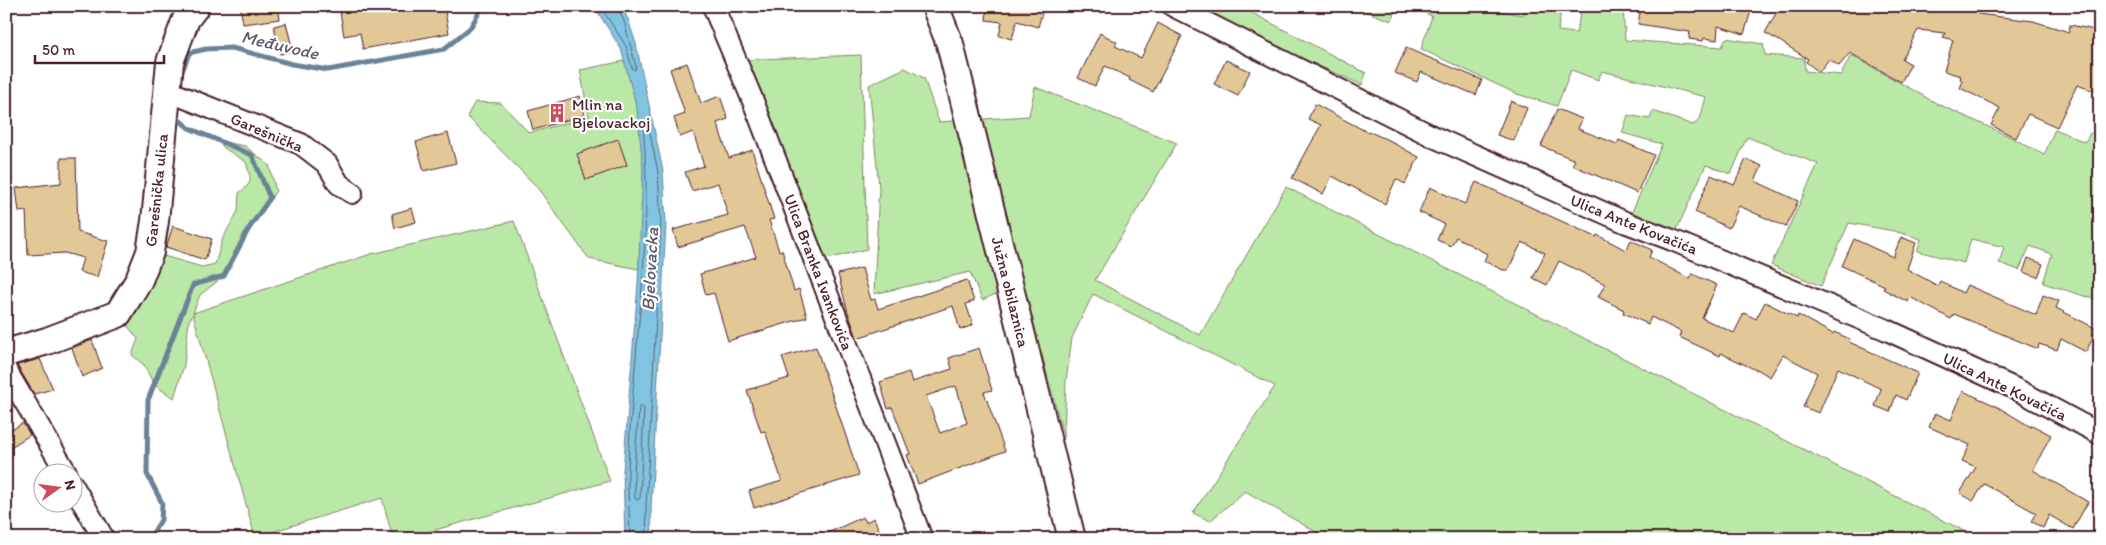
<svg xmlns="http://www.w3.org/2000/svg" width="2106" height="545" viewBox="0 0 2106 545" font-family="Itim,sans-serif">
<rect width="100%" height="100%" fill="#fff"/>
<filter id="ink" filterUnits="userSpaceOnUse"><feTurbulence type="fractalNoise" baseFrequency=".02" numOctaves="2"/><feDisplacementMap in="SourceGraphic" scale="10" xChannelSelector="R" yChannelSelector="G"/><feConvolveMatrix kernelMatrix="1 2 1 2 8 2 1 2 1" color-interpolation-filters="sRGB"/></filter>
<g filter="url(#ink)">
<!-- green -->
<g fill="#bae8a6" stroke="#828468">
<path d="M 1184,6 L 1239,6 L 1366,73 L 1362,85 Z"/>
<path d="M 1352,6 L 1397,6 L 1391,21 Z"/>
<path d="M 1407,6 L 1467,6 L 1523,15 L 1527,6 L 1549,6 L 1561,9 L 1558,31 L 1576,33 L 1582,6 L 1623,6 L 1625,40 L 1722,47 L 1726,38 L 1763,44 L 1765,55 L 1804,58 L 1805,71 L 1841,75 L 1851,55 L 1936,103 L 2013,138 L 2044,155 L 2055,129 L 2085,142 L 2090,133 L 2100,135 L 2100,301 L 2043,283 L 2052,254 L 2030,246 L 2019,270 L 1999,263 L 2004,247 L 1971,239 L 1964,263 L 1917,251 L 1921,239 L 1894,231 L 1849,223 L 1821,286 L 1771,265 L 1818,164 L 1747,137 L 1731,174 L 1706,165 L 1672,240 L 1627,223 L 1662,144 L 1622,133 L 1628,115 L 1650,119 L 1653,111 L 1693,125 L 1700,119 L 1706,97 L 1602,71 L 1598,80 L 1571,70 L 1557,106 L 1517,94 L 1421,49 L 1432,16 Z"/>
<path d="M 861,55 L 867,249 L 815,262 L 736,60 Z"/>
<path d="M 634,59 L 656,157 L 648,271 L 589,259 L 536,186 L 467,116 L 475,102 L 501,103 L 529,133 L 589,117 L 580,70 Z"/>
<path d="M 905,68 L 924,78 L 939,122 L 1029,116 L 1035,87 L 1177,143 L 1095,280 L 1200,335 L 1286,187 L 1980,539 L 1328,539 L 1245,491 L 1210,521 L 1193,513 L 1275,386 L 1093,294 L 1072,338 L 1066,381 L 1064,438 L 1012,243 L 1010,288 L 982,300 L 970,272 L 874,294 L 879,187 L 869,85 Z"/>
<path d="M 219,141 L 245,146 L 269,165 L 276,191 L 248,230 L 224,276 L 200,295 L 193,313 L 371,254 L 514,221 L 610,481 L 403,539 L 393,539 L 382,498 L 255,537 L 193,314 L 189,321 L 184,365 L 174,398 L 154,385 L 144,365 L 132,355 L 138,339 L 118,314 L 150,252 L 202,267 L 215,264 L 223,238 L 238,211 L 239,193 C 254,182 251,180 246,162 L 224,148 Z"/>
</g>
<!-- water -->
<path fill="#80c4e1" stroke="#6a8298" d="M 594,6 L 621,6 L 628,19 L 636,44 L 663,171 L 666,223 L 651,508 L 652,539 L 625,539 L 623,471 L 638,283 L 643,168 L 637,108 L 621,49 Z"/>
<g fill="none" stroke-linecap="round" stroke-linejoin="round">
<!-- shore -->
<g stroke="#606174" stroke-width="1">
<path d="M 600,6 L 626,46 L 632,68 L 635,70 L 636,67 L 624,21 L 617,6"/>
<path d="M 642,406 L 644,409 L 640,498 L 637,500 L 635,498 L 634,471 L 639,408 Z"/>
<path d="M 630,539 C 630,516 627,493 628,470 C 632,355 654,240 643,125 L 646,122 L 648,124 L 658,172 L 661,223 L 646,508 L 647,539"/>
</g>
<!-- stream -->
<g stroke="#6a8298" stroke-width="5">
<path d="M 180,77 L 189,53 L 206,49 L 232,48 L 292,64 L 328,70 L 444,49 L 470,28 L 483,6"/>
<path d="M 149,539 L 161,520 L 162,503 L 147,474 L 148,400 L 193,285 L 224,276 L 248,230 L 270,198 L 252,155 L 189,128 L 177,118 L 177,115"/>
</g>
</g>
<!-- building -->
<g fill="#e2c897" stroke="#4a1f2b" fill-rule="evenodd">
<path d="M 240,6 L 278,6 L 280,19 L 243,24 Z"/>
<path d="M 339,6 L 444,6 L 449,33 L 363,49 L 360,33 L 344,36 Z"/>
<path d="M 987,6 L 1044,6 L 1038,27 L 1017,21 L 1012,39 L 999,36 L 1002,22 L 986,20 Z"/>
<path d="M 1641,6 L 1735,6 L 1751,11 L 1744,34 L 1718,26 L 1717,40 L 1704,38 L 1703,41 L 1689,39 L 1690,32 L 1638,24 Z"/>
<path d="M 1780,6 L 1980,6 L 1978,14 L 2033,21 L 2069,32 L 2070,25 L 2100,31 L 2100,93 L 2077,85 L 2057,127 L 2028,114 L 2016,138 L 1991,125 L 2000,108 L 1960,88 L 1963,81 L 1960,79 L 1961,76 L 1944,71 L 1953,40 L 1943,37 L 1945,33 L 1918,30 L 1902,59 L 1911,64 L 1901,82 L 1850,53 L 1839,66 L 1829,59 L 1819,72 L 1806,62 L 1808,59 L 1778,40 L 1765,33 Z"/>
<path d="M 286,23 L 293,51 L 280,54 L 274,26 Z"/>
<path d="M 1158,23 L 1182,36 L 1153,92 L 1129,80 L 1130,78 L 1105,66 L 1095,86 L 1078,78 L 1100,33 L 1117,42 L 1115,46 L 1141,58 Z"/>
<path d="M 1406,48 L 1482,80 L 1476,95 L 1421,72 L 1417,82 L 1395,73 Z"/>
<path d="M 1226,60 L 1250,71 L 1238,96 L 1214,84 Z"/>
<path d="M 687,63 L 701,103 L 720,96 L 728,119 L 717,123 L 729,158 L 752,150 L 774,219 L 769,220 L 779,251 L 782,250 L 794,291 L 799,289 L 807,317 L 728,341 L 714,293 L 706,295 L 700,274 L 756,257 L 745,227 L 678,247 L 673,230 L 728,215 L 718,183 L 692,191 L 685,172 L 704,166 L 693,132 L 680,137 L 674,118 L 685,114 L 670,69 Z"/>
<path d="M 580,96 L 585,115 L 533,130 L 528,111 Z"/>
<path d="M 1511,101 L 1527,108 L 1514,141 L 1497,135 Z"/>
<path d="M 1315,104 L 1369,133 L 1370,132 L 1393,142 L 1393,143 L 1419,157 L 1405,184 L 1396,179 L 1385,204 L 1332,176 L 1323,194 L 1292,178 L 1321,125 L 1308,119 Z"/>
<path d="M 1557,109 L 1582,119 L 1578,129 L 1617,144 L 1619,140 L 1654,155 L 1637,193 L 1572,165 L 1575,160 L 1541,146 Z"/>
<path d="M 448,133 L 456,163 L 424,171 L 416,142 Z"/>
<path d="M 618,139 L 627,165 L 586,180 L 577,154 Z"/>
<path d="M 61,158 L 76,158 L 78,232 L 108,241 L 97,277 L 79,272 L 83,258 L 65,253 L 28,255 L 26,211 L 19,212 L 16,188 L 61,183 Z"/>
<path d="M 1746,159 L 1762,166 L 1755,181 L 1798,201 L 1786,227 L 1739,206 L 1729,228 L 1695,212 L 1711,175 L 1734,185 Z"/>
<path d="M 1476,182 L 1596,237 L 1597,235 L 1626,250 L 1631,240 L 1652,250 L 1649,257 L 1690,279 L 1692,274 L 1717,285 L 1702,318 L 1734,333 L 1744,313 L 1756,319 L 1765,302 L 1797,318 L 1798,315 L 1833,334 L 1834,332 L 1850,339 L 1849,342 L 1918,373 L 1906,400 L 1896,395 L 1890,412 L 1875,406 L 1881,389 L 1838,368 L 1819,413 L 1803,407 L 1817,373 L 1783,355 L 1770,377 L 1757,369 L 1756,370 L 1721,353 L 1720,356 L 1679,337 L 1681,332 L 1651,317 L 1648,324 L 1623,313 L 1624,310 L 1598,297 L 1605,284 L 1559,261 L 1547,285 L 1533,278 L 1545,253 L 1522,242 L 1508,270 L 1503,270 L 1484,261 L 1487,254 L 1456,237 L 1451,246 L 1437,240 L 1444,224 L 1419,212 L 1430,187 L 1465,204 Z"/>
<path d="M 412,208 L 416,222 L 395,228 L 392,214 Z"/>
<path d="M 173,226 L 212,239 L 205,260 L 166,247 Z"/>
<path d="M 1901,237 L 1916,243 L 1907,269 L 1938,286 L 1940,281 L 1963,293 L 1967,285 L 2036,315 L 2043,295 L 2059,301 L 2056,308 L 2097,329 L 2086,352 L 2061,339 L 2057,350 L 2039,344 L 2038,349 L 1954,314 L 1951,319 L 1910,297 L 1908,302 L 1883,289 L 1885,286 L 1842,266 L 1854,239 L 1893,257 Z"/>
<path d="M 2028,258 L 2043,264 L 2038,277 L 2023,272 Z"/>
<path d="M 862,268 L 871,300 L 875,299 L 878,309 L 967,280 L 974,301 L 966,304 L 973,325 L 960,330 L 953,306 L 857,338 L 847,309 L 838,274 Z"/>
<path d="M 92,340 L 102,368 L 82,377 L 72,348 Z"/>
<path d="M 816,347 L 859,475 L 754,508 L 749,491 L 782,481 L 765,431 L 761,432 L 747,390 L 789,378 L 782,357 Z"/>
<path d="M 979,348 L 992,390 L 984,392 L 1005,451 L 918,484 L 907,455 L 910,454 L 892,407 L 888,409 L 880,382 L 909,372 L 912,382 L 952,369 L 949,358 ZM 956,386 L 967,423 L 940,433 L 926,396 Z"/>
<path d="M 40,359 L 53,389 L 34,394 L 17,365 Z"/>
<path d="M 1963,391 L 1996,406 L 2031,427 L 2032,425 L 2051,435 L 2033,470 L 2088,502 L 2073,529 L 2049,515 L 2043,528 L 2031,521 L 2036,513 L 1984,484 L 1973,501 L 1960,493 L 1976,467 L 1962,461 L 1970,445 L 1929,427 L 1935,413 L 1951,420 Z"/>
<path d="M 23,423 L 30,435 L 6,450 L 6,433 Z"/>
<path d="M 863,517 L 866,522 L 874,518 L 883,539 L 814,539 Z"/>
</g>
<g fill="none" stroke-linecap="round" stroke-linejoin="round">
<!-- minor casing -->
<g stroke="#4a1f2b" stroke-width="24">
<g id="minor">
<path d="M 713,6 L 753,101 L 922,539"/>
<path d="M 1173,6 L 1434,137 L 1627,223 L 1672,240 L 1887,330 L 2016,389 L 2100,434"/>
<path d="M 166,93 L 178,95 L 301,144 L 327,164 L 339,184 L 352,193"/>
<path d="M 6,370 L 66,472"/>
<path d="M 72,484 L 104,539"/>
</g>
</g>
<!-- major casing -->
<g stroke="#4a1f2b" stroke-width="30">
<g id="major">
<path d="M 935,6 L 950,44 L 1072,539"/>
<path d="M 6,353 L 47,341 L 118,314 L 139,280 L 150,252 L 155,221 L 170,62 L 186,19 L 196,6"/>
</g>
</g>
<!-- minor -->
<use href="#minor" stroke="#fff" stroke-width="20"/>
<!-- major -->
<use href="#major" stroke="#fff" stroke-width="26"/>
</g>
</g>
<!-- icons -->
<defs>
<g id="building-bare" transform="scale(1.5)"><path d="M-4-6H4V6H1V3H-1V6H-4ZM-2.5-4.3h1.7v1.8h-1.7ZM.8-4.3h1.7v1.8H.8ZM-2.5-1h1.7V.8h-1.7ZM.8-1h1.7V.8H.8Z" fill="#d1495b" stroke="#fff" stroke-width="2.5" paint-order="stroke"/></g>
</defs>
<g fill-rule="evenodd">
<use href="#building-bare" x="557" y="113"/>
</g>
<g text-anchor="middle" stroke-width="4.5" stroke-linejoin="round" paint-order="stroke">
<!-- poi labels -->
<g font-size="16" fill="#4a1f2b" stroke="#fff" text-anchor="start">
<text x="572" y="110">Mlin na<tspan x="572" dy="18">Bjelovackoj</tspan></text>
</g>
<!-- street labels -->
<g font-size="16" fill="#4a1f2b" stroke="#fff">
<text transform="translate(267 132) rotate(23)" y="6">Garešnička</text>
<text transform="translate(156 190) rotate(-84)" y="6">Garešnička ulica</text>
<text transform="translate(1634 224) rotate(22)" y="6">Ulica Ante Kovačića</text>
<text transform="translate(819 272) rotate(69)" y="6">Ulica Branka Ivankovića</text>
<text transform="translate(1011 292) rotate(76)" y="6">Južna obilaznica</text>
<text transform="translate(2005 386) rotate(26)" y="6">Ulica Ante Kovačića</text>
</g>
<!-- water labels -->
<g font-size="18" font-style="italic" fill="#5d596b" stroke="#fff">
<text transform="translate(280 45) rotate(13)" y="6">Međuvode</text>
<text transform="translate(650 269) rotate(-87)" y="6">Bjelovacka</text>
</g>
</g>
<!-- margin -->
<rect width="2106" height="545" fill="none" stroke="#fff" stroke-width="25"/>
<rect x="12" y="12" width="2081" height="520" fill="none" stroke="#4a1f2b" stroke-width="2" filter="url(#ink)"/>
<!-- north arrow -->
<g transform="translate(58 488) rotate(76)"><circle r="24" fill="#ffffff" stroke="#b7a5aa"/>
<path d="M0-4L9 19L0 12L-9 19Z" fill="#d1495b"/>
<text y="-8" font-size="14" font-weight="bold" text-anchor="middle" fill="#4a1f2b">N</text>
</g>
<!-- scale -->
<path d="M35 55v8h129v-8" fill="none" stroke="#4a1f2b" stroke-width="2.5"/>
<text x="42" y="55" font-size="15" fill="#4a1f2b" stroke="#ffffff" stroke-width="4" paint-order="stroke">50 m</text>
</svg>
